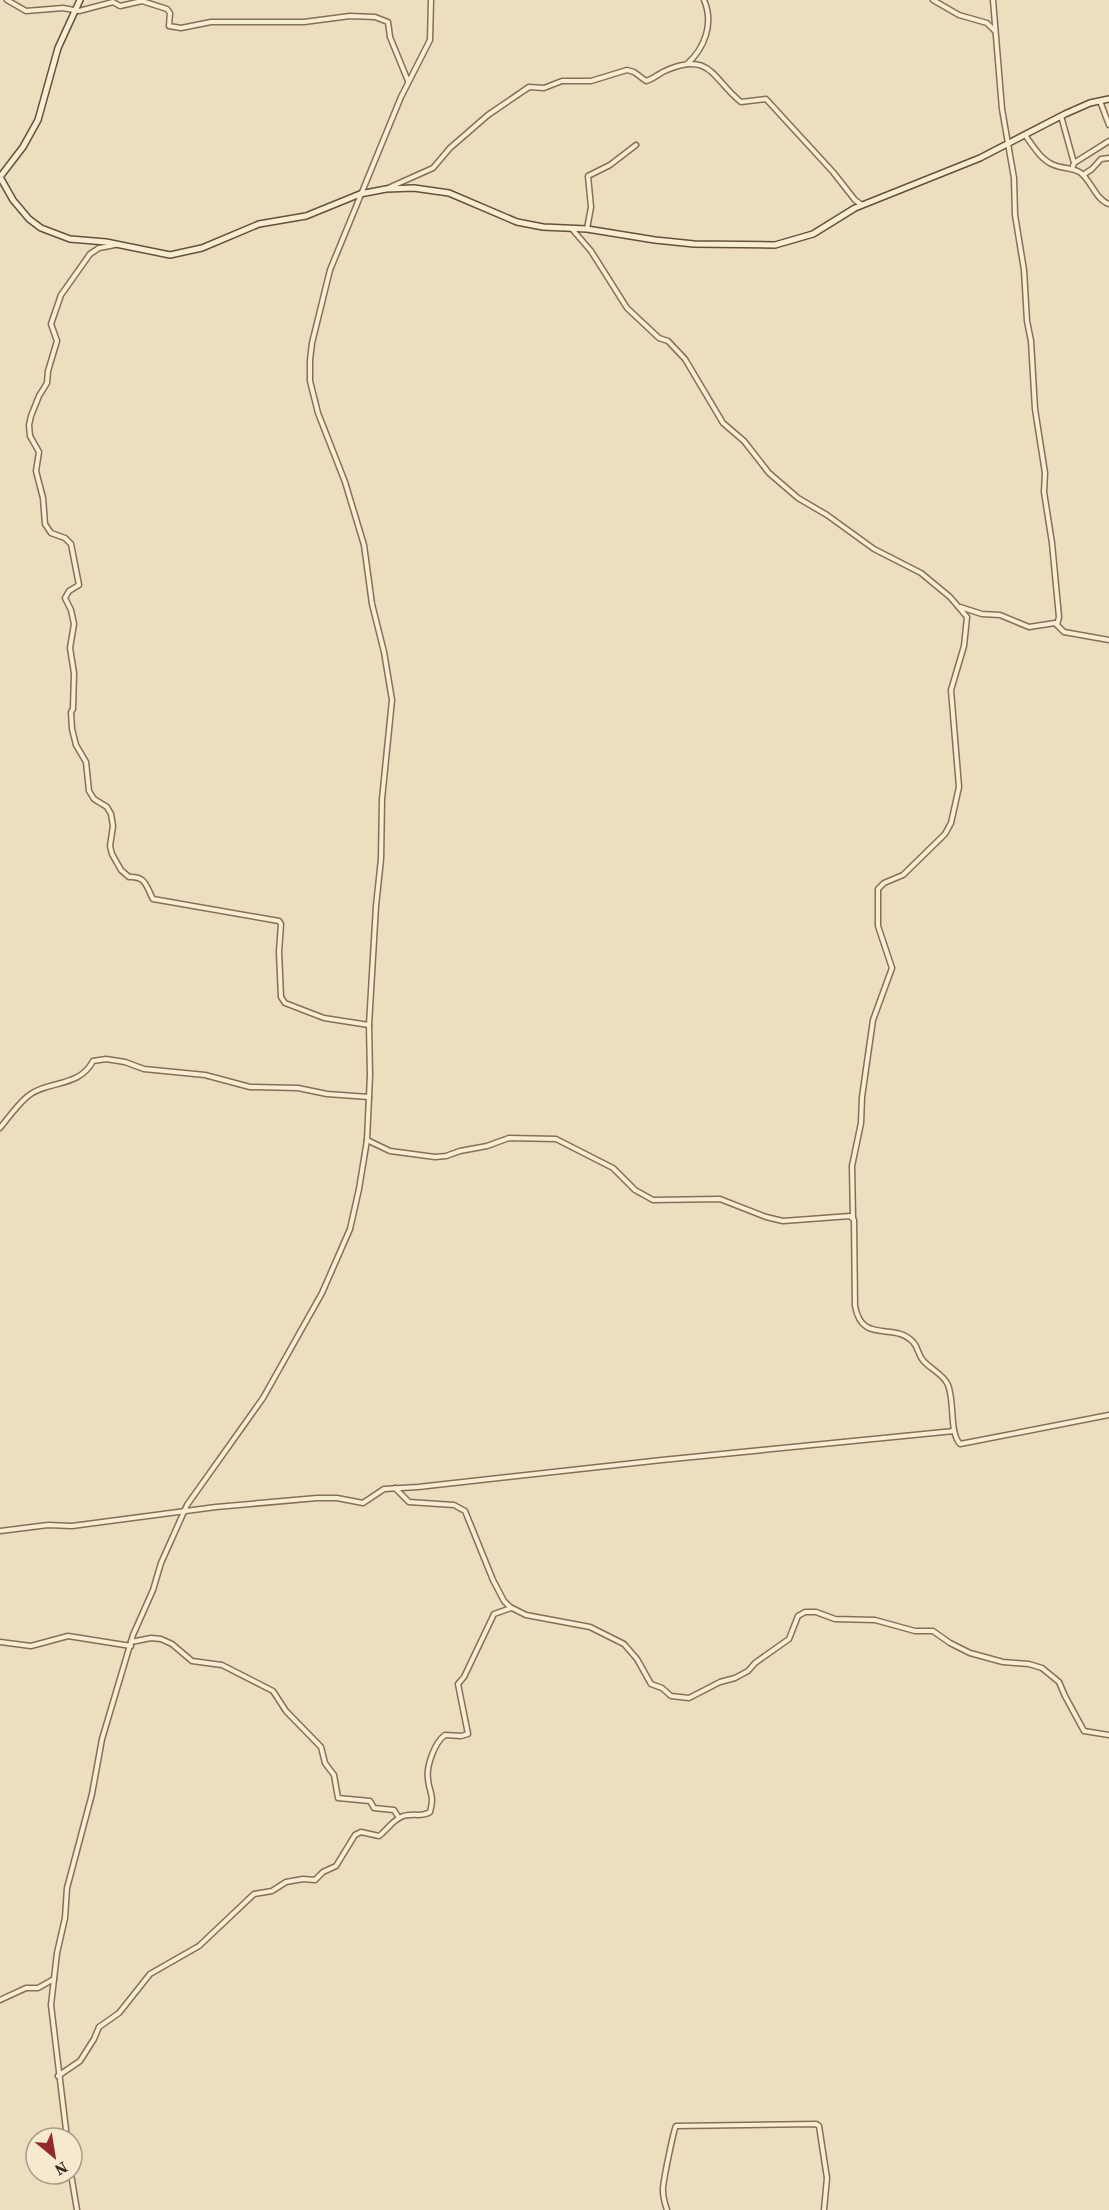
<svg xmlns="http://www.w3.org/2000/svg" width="1109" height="2210" viewBox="0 0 1109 2210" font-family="'Source Serif 4',serif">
<rect width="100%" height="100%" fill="#eddec0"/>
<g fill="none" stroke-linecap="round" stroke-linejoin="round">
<!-- street casing -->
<g stroke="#866f58" stroke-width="7">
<g id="street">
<path d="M 7,0 L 26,11 L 63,8 L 79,11 L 113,2 L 120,6 L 142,1 L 167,9 L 170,13 L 169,26 L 181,28 L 211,22 L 304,22 L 350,16 L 375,17 L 388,22 L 390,37 L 408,81"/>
<path d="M 933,0 L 959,15 L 987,23 L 995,31"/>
<path d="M 993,0 L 1002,109 L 1014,178 L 1015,215 L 1024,270 L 1027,321 L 1031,341 L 1035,409 L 1045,473 L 1044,492 L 1052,543 L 1059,617 L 1057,625"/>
<path d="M 687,64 C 705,48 714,23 704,0"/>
<path d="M 1100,101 L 1109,125"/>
<path d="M 1061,116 L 1074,163"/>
<path d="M 1025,135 C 1033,146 1041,160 1054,165 C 1063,169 1073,167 1081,173 C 1091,181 1096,200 1109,204"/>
<path d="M 1072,169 L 1074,163 L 1109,141"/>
<path d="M 1083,175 L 1092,169 L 1101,159 L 1109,158"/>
<path d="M 386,189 L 433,168 L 450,148 L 488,115 L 529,87 L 544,88 L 562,81 L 591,81 L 627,70 L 634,72 L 646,81 C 654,79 659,73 667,70 C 711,51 713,80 741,102 L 766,99 L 833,172 L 855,200 L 862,205"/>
<path d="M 572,229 L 591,251 L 627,308 L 659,338 L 668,341 L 685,359 L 723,423 L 744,441 L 769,473 L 798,498 L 827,515 L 874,549 L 921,573 L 950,597 L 967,617 L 964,646 L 951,690 L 959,787 L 951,823 L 945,834 L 903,875 L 884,883 L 878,889 L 878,926 L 892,968 L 873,1020 L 862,1097 L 861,1123 L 852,1166 L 853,1218"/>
<path d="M 587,229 L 591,207 L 588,176 L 610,165 L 636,145"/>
<path d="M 115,245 L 99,248 L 90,254 L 61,295 L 51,324 L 57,341 L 48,371 L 47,383 L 39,396 L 31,416 L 29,425 L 30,436 L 39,452 L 36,471 L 43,498 L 45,524 L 51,533 L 65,538 L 71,544 L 79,585 L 69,591 L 65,598 L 71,610 L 74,624 L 70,648 L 74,673 L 73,709 L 71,712 L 72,729 L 76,745 L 86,762 L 89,791 L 94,799 L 107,807 L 111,814 L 113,826 L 110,846 L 112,854 L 121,870 L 129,877 C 146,876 146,886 153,899 L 279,921 L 281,924 L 279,952 L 281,997 L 285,1003 L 324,1018 L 369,1025"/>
<path d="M 960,607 L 982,614 L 1000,615 L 1029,627 L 1055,623 L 1064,632 L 1109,640"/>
<path d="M 0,1128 C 9,1117 17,1105 28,1096 C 48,1080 79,1088 93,1061 L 106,1059 L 125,1062 L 144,1069 L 205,1075 L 250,1087 L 298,1088 L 327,1094 L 369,1097"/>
<path d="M 367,1140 L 390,1151 L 435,1157 L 446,1156 L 460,1151 L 487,1146 L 509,1138 L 556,1139 L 613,1168 L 635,1190 L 653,1200 L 720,1199 L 766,1217 L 783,1221 L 850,1216 L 854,1220 L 855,1306 C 862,1345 894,1321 913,1342 C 918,1347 918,1354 922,1359 C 929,1369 943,1373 948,1385 C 955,1402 949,1432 960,1444 L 1109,1415"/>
<path d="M 395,1488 L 409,1502 L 454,1505 L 465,1511 L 493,1580 L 504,1601 L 510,1607 L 526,1615 L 590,1627 L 624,1644 L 637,1659 L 651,1684 L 662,1688 L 671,1696 L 689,1698 L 720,1682 L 735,1678 L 748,1671 L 755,1663 L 789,1639 L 798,1616 L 805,1612 L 816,1612 L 835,1619 L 875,1620 L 915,1631 L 933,1631 L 950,1643 L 970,1653 L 1003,1662 L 1029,1664 L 1042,1668 L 1059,1682 L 1065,1696 L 1084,1731 L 1109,1735"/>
<path d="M 0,1531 L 48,1525 L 72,1526 L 216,1507 L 317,1498 L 337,1498 L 363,1503 L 384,1489 L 418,1487 L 662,1460 L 954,1431"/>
<path d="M 0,1642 L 31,1646 L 68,1636 L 131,1646"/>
<path d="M 131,1642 L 151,1638 L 161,1639 L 172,1644 L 192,1661 L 222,1665 L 273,1691 L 286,1711 L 321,1747 L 325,1763 L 334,1775 L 338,1798 L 370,1801 L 374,1808 L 394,1810 L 399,1818"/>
<path d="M 0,2000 L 26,1988 L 38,1988 L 54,1979"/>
<path d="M 58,2076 L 80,2061 L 94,2039 L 99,2027 L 119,2013 L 150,1974 L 199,1946 L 254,1894 L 272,1891 L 286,1882 L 303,1879 L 315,1880 L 323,1872 L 336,1866 L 355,1835 L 361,1832 L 379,1836 C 387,1830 392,1821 401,1817 C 411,1812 421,1818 430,1812 C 435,1794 429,1793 428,1779 C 426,1766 435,1742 445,1735 L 461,1736 L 468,1734 L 458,1684 L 464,1677 L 494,1614 L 511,1608"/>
<path d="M 67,2138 L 51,2005 L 57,1953 L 65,1918 L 67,1888 L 92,1794 L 102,1739 L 133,1635 L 153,1590 L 161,1563 L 187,1505 L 263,1398 L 322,1293 L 350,1229 L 359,1189 L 367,1140 L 370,1075 L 369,1025 L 376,906 L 381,859 L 382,799 L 392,700 L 384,652 L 372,604 L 364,545 L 345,482 L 318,413 L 310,381 L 310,360 L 312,343 L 330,270 L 401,97 L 430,40 L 431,0"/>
<path d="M 71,2174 L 77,2210"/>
<path d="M 667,2210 C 665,2204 663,2197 663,2191 C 662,2185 674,2129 676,2126 L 816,2124 L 819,2126 L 827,2178 L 824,2210"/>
</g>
</g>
<!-- secondary casing -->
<g stroke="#67503b" stroke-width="8">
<path id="secondary" d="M 80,0 L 58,48 L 38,120 L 23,147 L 0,177 L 13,200 L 29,219 L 41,228 L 70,239 L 106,242 L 170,255 L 202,248 L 259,224 L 306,216 L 360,194 L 386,189 L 414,188 L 449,193 L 517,222 L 543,227 L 587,229 L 655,240 L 694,244 L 775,245 L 813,234 L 855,208 L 980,158 L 1065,114 L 1090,103 L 1109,99"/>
</g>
<!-- street -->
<use href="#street" stroke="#f8ecd2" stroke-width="4"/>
<!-- secondary -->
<use href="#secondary" stroke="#f8ecd2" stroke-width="5"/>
</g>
<!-- north arrow -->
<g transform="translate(54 2156) rotate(150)"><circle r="28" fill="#f5e9cf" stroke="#a89c87" stroke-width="1.5"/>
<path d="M0-4.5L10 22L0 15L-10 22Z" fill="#94292d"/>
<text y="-9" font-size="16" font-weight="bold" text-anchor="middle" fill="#35281c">N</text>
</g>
</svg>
